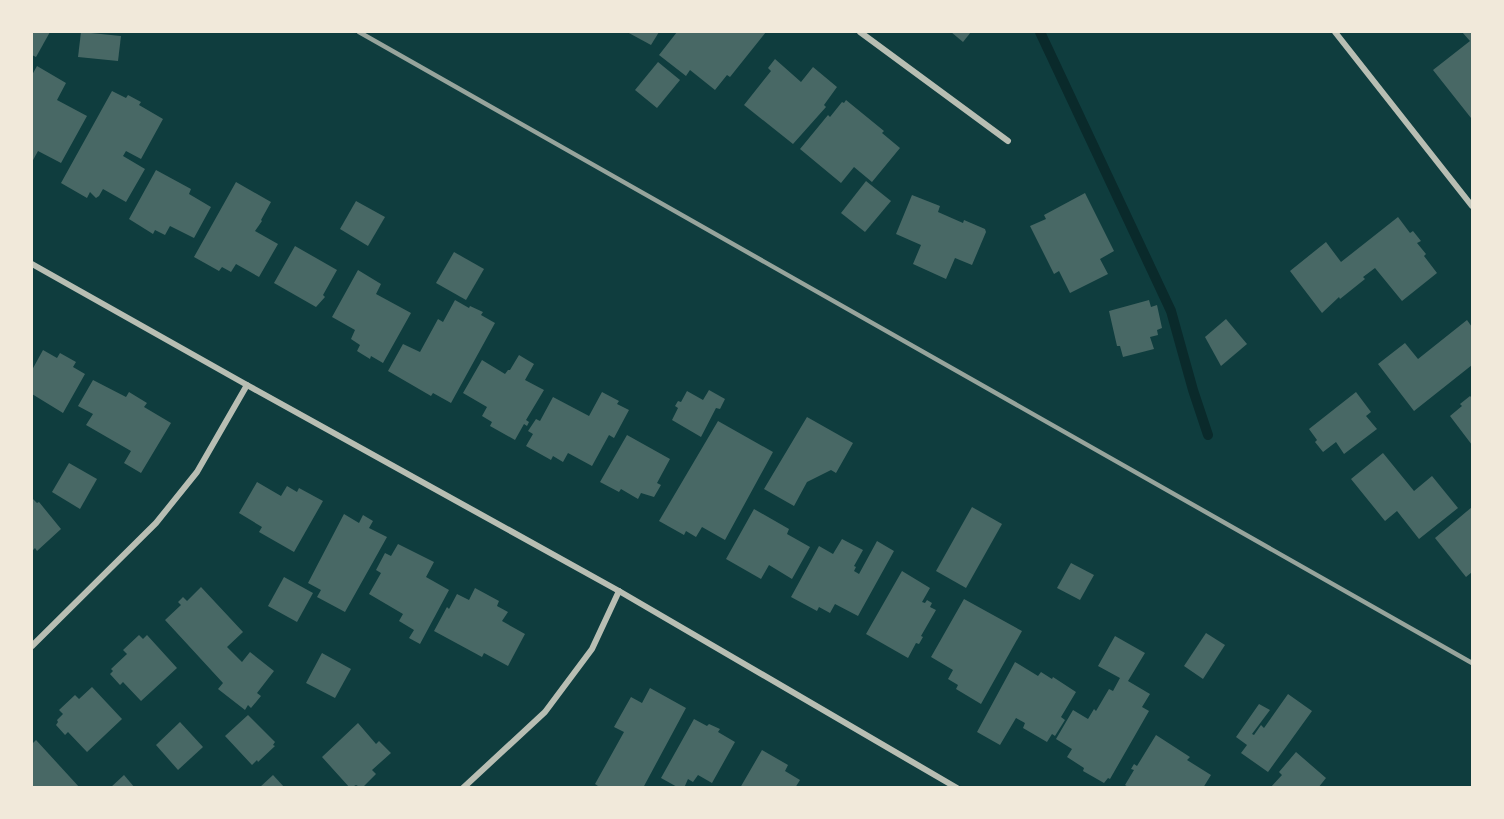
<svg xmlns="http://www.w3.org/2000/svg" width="1504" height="819" viewBox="0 0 1504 819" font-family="'Libre Baskerville',serif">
<rect width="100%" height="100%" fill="#0f3d3e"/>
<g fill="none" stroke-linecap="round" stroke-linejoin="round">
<!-- stream -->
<path stroke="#0a2a2b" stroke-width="10" d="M 1040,32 L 1171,311 L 1193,390 L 1208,435"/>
</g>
<!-- building -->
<g fill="#486865">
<path d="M 32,32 L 50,32 L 36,57 L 32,55 Z"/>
<path d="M 81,32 L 121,36 L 118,61 L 78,57 Z"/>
<path d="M 627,32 L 659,32 L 651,45 Z"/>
<path d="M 677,32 L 766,32 L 730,77 L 727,75 L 715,90 L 690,70 L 686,76 L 659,55 Z"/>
<path d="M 951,32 L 971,32 L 963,42 Z"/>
<path d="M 1462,32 L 1472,32 L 1472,117 L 1471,118 L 1433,70 L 1470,41 Z"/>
<path d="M 775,59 L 801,82 L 813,67 L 837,87 L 824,105 L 826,107 L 793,144 L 744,105 L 771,71 L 768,68 Z"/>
<path d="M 658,62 L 680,80 L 657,108 L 635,90 Z"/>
<path d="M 37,66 L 66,83 L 57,100 L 87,116 L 61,163 L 38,151 L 32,162 L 32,75 Z"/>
<path d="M 112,91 L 126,98 L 128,95 L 141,102 L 139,105 L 163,119 L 141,159 L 126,151 L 123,156 L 145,169 L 126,202 L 103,189 L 99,196 L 96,198 L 90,192 L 87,198 L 61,183 Z"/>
<path d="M 846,100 L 884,131 L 882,133 L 900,148 L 872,182 L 854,167 L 841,183 L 800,149 L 828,115 L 830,117 L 842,102 L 844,103 Z"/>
<path d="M 156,170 L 191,189 L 189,194 L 211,207 L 194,238 L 170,226 L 165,235 L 155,230 L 153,234 L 129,219 Z"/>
<path d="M 866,181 L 891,201 L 865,232 L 841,213 Z"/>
<path d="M 236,182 L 271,202 L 261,220 L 262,221 L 255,231 L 278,244 L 259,277 L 236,264 L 231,272 L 222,267 L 219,271 L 194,257 Z"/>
<path d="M 1085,193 L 1114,251 L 1100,259 L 1108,274 L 1070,293 L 1059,271 L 1054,274 L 1030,226 L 1046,219 L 1044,215 Z"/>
<path d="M 912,195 L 940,206 L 938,212 L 963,223 L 964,220 L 985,229 L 986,232 L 972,265 L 955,258 L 946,279 L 913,264 L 921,245 L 896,234 Z"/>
<path d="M 356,201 L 385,217 L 368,246 L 340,229 Z"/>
<path d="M 1398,217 L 1410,233 L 1413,231 L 1421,241 L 1417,243 L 1426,254 L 1424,256 L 1437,273 L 1402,301 L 1375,268 L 1363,277 L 1365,279 L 1340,299 L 1339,297 L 1322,313 L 1290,271 L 1326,242 L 1341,262 Z"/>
<path d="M 295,246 L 337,270 L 323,295 L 325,297 L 316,307 L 274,283 Z"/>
<path d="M 454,252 L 484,269 L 466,300 L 436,283 Z"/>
<path d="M 358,270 L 381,284 L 376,294 L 411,313 L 383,363 L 371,356 L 370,359 L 357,351 L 360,345 L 351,339 L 355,330 L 332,317 Z"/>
<path d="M 455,300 L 469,308 L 470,306 L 483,312 L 481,315 L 495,323 L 451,403 L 433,393 L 431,396 L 388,371 L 403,344 L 420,352 L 438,319 L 443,322 Z"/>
<path d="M 1149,300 L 1151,307 L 1157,305 L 1162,328 L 1157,330 L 1158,335 L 1150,337 L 1154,349 L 1123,357 L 1120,346 L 1117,346 L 1109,311 Z"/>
<path d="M 1226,319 L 1247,344 L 1221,366 L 1205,337 Z"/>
<path d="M 1467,320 L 1472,327 L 1472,365 L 1414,411 L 1378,364 L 1405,343 L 1418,359 Z"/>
<path d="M 43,350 L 57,358 L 60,353 L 76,362 L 73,367 L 85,374 L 63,413 L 32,394 L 32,370 Z"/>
<path d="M 519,355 L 534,364 L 525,380 L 544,390 L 526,420 L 529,422 L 527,426 L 524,424 L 515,440 L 490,426 L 492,422 L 482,416 L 487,407 L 463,393 L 482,360 L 505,374 L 508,370 L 510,370 Z"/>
<path d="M 93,380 L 126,397 L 129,392 L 147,403 L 144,407 L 171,423 L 141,473 L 124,463 L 131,451 L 86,425 L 93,414 L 78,406 Z"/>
<path d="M 709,390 L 725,399 L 720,409 L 716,408 L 701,437 L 672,420 L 678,408 L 675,406 L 678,401 L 681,402 L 687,391 L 703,400 Z"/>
<path d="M 602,392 L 619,401 L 617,404 L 629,410 L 614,438 L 609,435 L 592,466 L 568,453 L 563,462 L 553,456 L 551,460 L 526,446 L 533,434 L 528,431 L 536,419 L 540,421 L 553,397 L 589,416 Z"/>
<path d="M 1356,392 L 1371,412 L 1366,416 L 1377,429 L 1344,454 L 1336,442 L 1323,452 L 1315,442 L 1317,440 L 1309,429 Z"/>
<path d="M 1470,396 L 1472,398 L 1472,445 L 1450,416 L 1462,406 L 1460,404 Z"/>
<path d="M 807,417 L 853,443 L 836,473 L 831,470 L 807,482 L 794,506 L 764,489 Z"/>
<path d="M 718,421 L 773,452 L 725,540 L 702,527 L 696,537 L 686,531 L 684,535 L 659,521 Z"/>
<path d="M 627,435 L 670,459 L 657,483 L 661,485 L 654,497 L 641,493 L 638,499 L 621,489 L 619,492 L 600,482 Z"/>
<path d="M 1383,453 L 1414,491 L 1432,476 L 1458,508 L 1419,539 L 1397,511 L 1385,521 L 1351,479 Z"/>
<path d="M 69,463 L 97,479 L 80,509 L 52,492 Z"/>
<path d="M 257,482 L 281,496 L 287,486 L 297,492 L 299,488 L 323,501 L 294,552 L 259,532 L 262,527 L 239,513 Z"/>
<path d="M 32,498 L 37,503 L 39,502 L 61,529 L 37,551 L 35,548 L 32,551 Z"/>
<path d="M 972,507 L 1002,524 L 966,588 L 936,571 Z"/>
<path d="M 1472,507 L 1472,572 L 1466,577 L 1435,538 Z"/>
<path d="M 754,509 L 789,529 L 787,534 L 810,547 L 792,579 L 769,565 L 761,579 L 726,559 Z"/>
<path d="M 344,514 L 359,523 L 363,515 L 373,521 L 369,528 L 387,537 L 345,612 L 317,597 L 321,590 L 308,583 Z"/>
<path d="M 842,539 L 863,550 L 854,566 L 856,567 L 854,571 L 859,574 L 877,541 L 894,551 L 858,616 L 835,604 L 830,613 L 819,607 L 817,611 L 791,597 L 819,546 L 833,554 Z"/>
<path d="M 398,544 L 434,562 L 426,577 L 449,590 L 420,644 L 409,638 L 414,630 L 399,621 L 403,614 L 369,594 L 381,573 L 376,570 L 385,553 L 391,556 Z"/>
<path d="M 1071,563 L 1094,575 L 1080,600 L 1057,588 Z"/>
<path d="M 902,571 L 930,588 L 922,602 L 925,603 L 927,600 L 932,603 L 930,607 L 936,610 L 921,636 L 923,637 L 919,644 L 916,643 L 908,658 L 866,634 Z"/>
<path d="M 284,577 L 313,593 L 297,622 L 268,606 Z"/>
<path d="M 201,587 L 243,632 L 227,647 L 242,662 L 250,652 L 274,671 L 257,693 L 261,696 L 251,708 L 248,705 L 245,710 L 218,689 L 223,683 L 165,620 L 181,605 L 178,602 L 183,597 L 187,601 Z"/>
<path d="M 475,588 L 499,601 L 497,606 L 508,612 L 502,621 L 525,634 L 508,666 L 484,653 L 482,657 L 434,631 L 447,607 L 449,609 L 457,594 L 469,600 Z"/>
<path d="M 964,599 L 1022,631 L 981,704 L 956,689 L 958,685 L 948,679 L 953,670 L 931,657 Z"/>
<path d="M 1206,633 L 1225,645 L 1203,679 L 1184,666 Z"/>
<path d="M 139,635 L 143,639 L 147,635 L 177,668 L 141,701 L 123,682 L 120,685 L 110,674 L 113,671 L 111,669 L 127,654 L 123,650 Z"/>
<path d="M 1115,636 L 1145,653 L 1128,681 L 1150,694 L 1142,707 L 1149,711 L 1110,779 L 1108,778 L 1104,783 L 1083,771 L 1084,768 L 1067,757 L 1072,749 L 1056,739 L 1073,710 L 1088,719 L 1094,709 L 1096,711 L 1109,689 L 1113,691 L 1120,678 L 1098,666 Z"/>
<path d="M 322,653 L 351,669 L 335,698 L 306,683 Z"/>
<path d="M 1015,662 L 1038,676 L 1041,672 L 1052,679 L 1053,677 L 1076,692 L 1061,717 L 1065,720 L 1055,736 L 1052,734 L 1047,742 L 1023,728 L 1025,723 L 1016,718 L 1000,745 L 977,732 Z"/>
<path d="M 92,687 L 122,719 L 87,752 L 68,732 L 65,735 L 56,725 L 58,722 L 57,720 L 63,714 L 59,710 L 75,695 L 79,699 Z"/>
<path d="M 650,688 L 686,708 L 643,788 L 601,788 L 595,784 L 624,732 L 614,727 L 631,697 L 642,703 Z"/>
<path d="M 1288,694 L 1312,711 L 1268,772 L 1241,753 L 1247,745 L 1236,737 L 1259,704 L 1270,710 L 1252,734 L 1254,735 L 1261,725 L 1264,728 Z"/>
<path d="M 248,715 L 275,742 L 273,745 L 275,746 L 258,762 L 257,760 L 252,765 L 225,736 Z"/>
<path d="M 694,719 L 707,726 L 709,724 L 720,729 L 718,732 L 735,742 L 712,783 L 698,775 L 693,782 L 688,779 L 684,788 L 679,788 L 661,778 Z"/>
<path d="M 180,722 L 203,747 L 178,770 L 156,745 Z"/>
<path d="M 358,723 L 376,744 L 379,741 L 391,753 L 372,770 L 376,774 L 362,788 L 356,785 L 350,788 L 322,757 Z"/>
<path d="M 1156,735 L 1190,757 L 1187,760 L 1211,775 L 1203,788 L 1130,788 L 1125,785 L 1134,770 L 1131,769 L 1134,764 L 1137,766 Z"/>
<path d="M 36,740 L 80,788 L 32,788 L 32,744 Z"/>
<path d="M 762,750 L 788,765 L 785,771 L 800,780 L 795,788 L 740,788 Z"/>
<path d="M 1296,752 L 1326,778 L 1318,788 L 1270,788 L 1282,775 L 1279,772 Z"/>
<path d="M 124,775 L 135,788 L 110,788 Z"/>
<path d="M 273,775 L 285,788 L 259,788 Z"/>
</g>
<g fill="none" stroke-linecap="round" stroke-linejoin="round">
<!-- minor -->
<g stroke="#b8beb3" stroke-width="6">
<path d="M 860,32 L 1008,141"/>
<path d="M 1335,32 L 1472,206"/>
<path d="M 32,264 L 247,385 L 619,591 L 957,788"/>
<path d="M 32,646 L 156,523 L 197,472 L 247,385"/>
<path d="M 463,788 L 545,712 L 592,649 L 619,591"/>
</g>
<!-- rail -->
<path stroke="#97a49c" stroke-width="4.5" d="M 359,32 L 1472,663"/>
</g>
<!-- border -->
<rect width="1504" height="819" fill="none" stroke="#f1e9da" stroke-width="66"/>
</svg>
